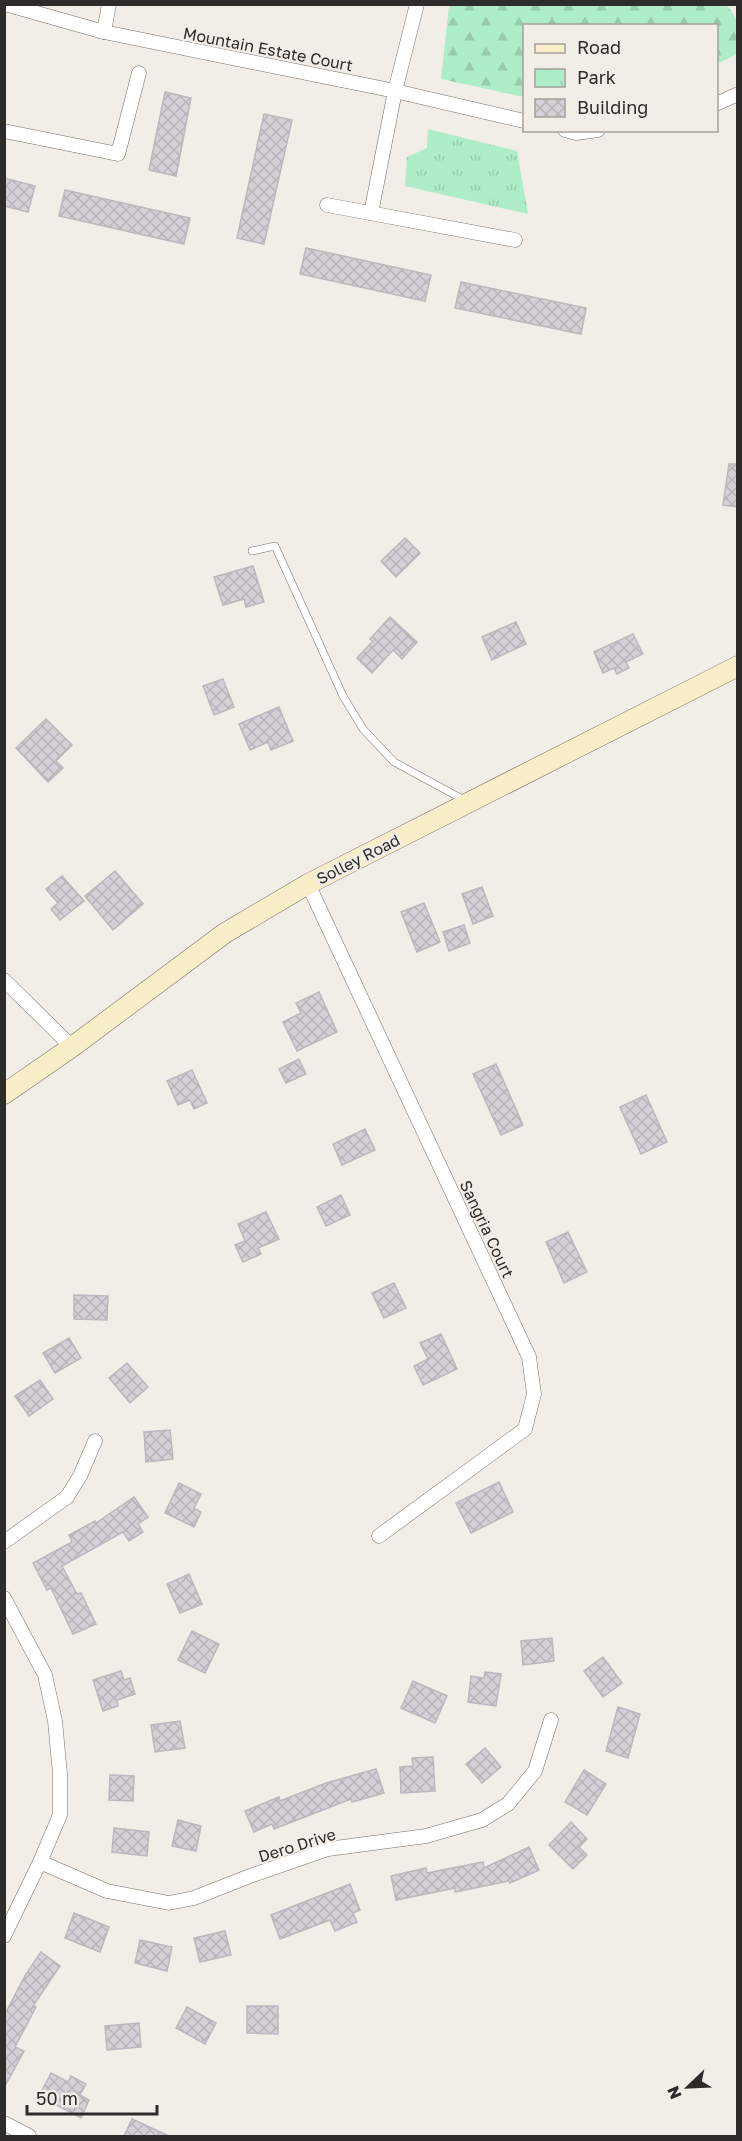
<svg xmlns="http://www.w3.org/2000/svg" width="742" height="2141" viewBox="0 0 742 2141" font-family="'Golos Text',sans-serif">
<defs>
<pattern id="forest-firs" width="22" height="20" patternUnits="userSpaceOnUse" patternTransform="scale(1.5)"><rect width="22" height="20" fill="#aeedc9"/><path d="M5 1l3.5 6h-7zM16 11l3.5 6h-7z" fill="#96cbad"/></pattern>
<pattern id="park-tufts" width="24" height="20" patternUnits="userSpaceOnUse" patternTransform="scale(1.5)"><rect width="24" height="20" fill="#aeedc9"/><path d="M3 7l-1-3M5 7V3M7 7l1-3M15 17l-1-3M17 17v-4M19 17l1-3" fill="none" stroke="#96cbad"/></pattern>
<pattern id="building-cross-hatch" width="8" height="8" patternUnits="userSpaceOnUse" patternTransform="scale(1.5)"><rect width="8" height="8" fill="#d6d0d6"/><path d="M0 0l8 8M0 8l8-8" fill="none" stroke="#b8b3b8"/></pattern>
</defs>
<rect width="100%" height="100%" fill="#f2eee7"/>
<!-- forest -->
<path fill="url(#forest-firs)" d="M 449,5 L 727,5 L 737,20 L 737,54 L 717,64 L 716,26 L 524,26 L 524,97 L 441,79 Z"/>
<!-- park -->
<path fill="url(#park-tufts)" d="M 428,129 L 517,151 L 528,214 L 405,186 L 407,157 L 427,148 Z"/>
<!-- building -->
<g fill="url(#building-cross-hatch)" stroke="#bdb7bd" stroke-width="1.5">
<path d="M 165,92 L 191,98 L 176,176 L 149,170 Z"/>
<path d="M 264,114 L 292,120 L 264,244 L 237,238 Z"/>
<path d="M 4,178 L 35,186 L 28,212 L 4,206 Z"/>
<path d="M 65,190 L 190,218 L 184,244 L 59,216 Z"/>
<path d="M 306,248 L 431,275 L 425,301 L 300,274 Z"/>
<path d="M 461,282 L 586,308 L 581,334 L 455,308 Z"/>
<path d="M 729,464 L 738,464 L 738,507 L 723,505 Z"/>
<path d="M 405,538 L 420,553 L 396,577 L 381,561 Z"/>
<path d="M 253,566 L 264,602 L 246,607 L 244,599 L 223,605 L 214,577 Z"/>
<path d="M 390,617 L 417,642 L 402,659 L 393,650 L 372,673 L 357,658 L 373,641 L 370,639 Z"/>
<path d="M 516,622 L 526,644 L 492,660 L 482,637 Z"/>
<path d="M 633,634 L 643,654 L 626,662 L 629,668 L 617,674 L 614,668 L 603,673 L 594,652 Z"/>
<path d="M 223,679 L 234,707 L 214,715 L 203,686 Z"/>
<path d="M 279,707 L 293,741 L 271,750 L 268,742 L 250,750 L 239,724 Z"/>
<path d="M 46,719 L 72,745 L 56,761 L 63,768 L 48,782 L 16,748 Z"/>
<path d="M 115,871 L 143,904 L 113,930 L 85,896 Z"/>
<path d="M 62,876 L 84,901 L 60,920 L 51,909 L 58,903 L 46,889 Z"/>
<path d="M 482,887 L 493,916 L 473,924 L 462,894 Z"/>
<path d="M 424,903 L 440,942 L 417,952 L 401,912 Z"/>
<path d="M 464,925 L 470,943 L 449,951 L 443,932 Z"/>
<path d="M 319,992 L 337,1032 L 297,1051 L 283,1022 L 301,1013 L 296,1003 Z"/>
<path d="M 299,1059 L 306,1074 L 286,1083 L 279,1069 Z"/>
<path d="M 496,1064 L 523,1125 L 501,1135 L 473,1074 Z"/>
<path d="M 192,1070 L 207,1103 L 194,1109 L 190,1100 L 178,1105 L 167,1081 Z"/>
<path d="M 646,1095 L 667,1142 L 641,1154 L 620,1107 Z"/>
<path d="M 365,1129 L 375,1150 L 342,1165 L 333,1144 Z"/>
<path d="M 341,1195 L 350,1215 L 326,1226 L 317,1207 Z"/>
<path d="M 266,1212 L 279,1239 L 258,1248 L 261,1254 L 243,1262 L 235,1245 L 245,1241 L 238,1224 Z"/>
<path d="M 568,1232 L 587,1272 L 564,1283 L 546,1242 Z"/>
<path d="M 394,1283 L 406,1308 L 384,1318 L 372,1293 Z"/>
<path d="M 74,1295 L 108,1296 L 107,1320 L 74,1319 Z"/>
<path d="M 441,1334 L 457,1369 L 423,1385 L 414,1366 L 428,1359 L 420,1343 Z"/>
<path d="M 69,1338 L 81,1358 L 55,1373 L 43,1353 Z"/>
<path d="M 127,1363 L 148,1387 L 130,1403 L 109,1378 Z"/>
<path d="M 40,1380 L 53,1399 L 29,1416 L 15,1396 Z"/>
<path d="M 170,1430 L 173,1459 L 146,1462 L 144,1432 Z"/>
<path d="M 499,1482 L 513,1512 L 471,1533 L 456,1503 Z"/>
<path d="M 179,1483 L 201,1494 L 194,1508 L 201,1512 L 194,1527 L 165,1513 Z"/>
<path d="M 134,1497 L 148,1517 L 138,1524 L 143,1532 L 129,1541 L 123,1532 L 62,1566 L 77,1594 L 81,1593 L 96,1624 L 73,1634 L 51,1588 L 47,1590 L 33,1563 L 72,1542 L 69,1535 L 95,1521 L 96,1523 Z"/>
<path d="M 189,1574 L 202,1604 L 180,1613 L 167,1584 Z"/>
<path d="M 192,1631 L 219,1644 L 205,1673 L 178,1660 Z"/>
<path d="M 552,1638 L 554,1661 L 523,1665 L 521,1641 Z"/>
<path d="M 603,1657 L 622,1683 L 603,1697 L 584,1671 Z"/>
<path d="M 121,1671 L 124,1680 L 130,1678 L 135,1694 L 117,1700 L 118,1706 L 103,1711 L 93,1680 Z"/>
<path d="M 485,1672 L 501,1674 L 496,1706 L 468,1702 L 471,1676 L 484,1678 Z"/>
<path d="M 413,1681 L 447,1696 L 435,1723 L 401,1708 Z"/>
<path d="M 618,1707 L 640,1714 L 628,1758 L 606,1751 Z"/>
<path d="M 180,1721 L 185,1748 L 155,1752 L 151,1725 Z"/>
<path d="M 485,1748 L 501,1767 L 482,1783 L 466,1764 Z"/>
<path d="M 433,1757 L 435,1791 L 401,1793 L 400,1767 L 413,1766 L 412,1758 Z"/>
<path d="M 376,1769 L 384,1793 L 352,1802 L 351,1799 L 274,1829 L 272,1824 L 254,1832 L 245,1811 L 279,1797 L 280,1801 L 326,1783 Z"/>
<path d="M 584,1770 L 606,1784 L 587,1815 L 565,1802 Z"/>
<path d="M 110,1775 L 134,1776 L 133,1801 L 109,1800 Z"/>
<path d="M 178,1820 L 201,1826 L 196,1851 L 172,1846 Z"/>
<path d="M 571,1822 L 587,1839 L 579,1847 L 587,1855 L 573,1869 L 549,1845 Z"/>
<path d="M 114,1828 L 149,1832 L 147,1856 L 112,1852 Z"/>
<path d="M 529,1847 L 539,1870 L 510,1883 L 509,1881 L 455,1892 L 455,1888 L 396,1900 L 391,1876 L 426,1868 L 427,1873 L 483,1862 L 484,1868 Z"/>
<path d="M 350,1884 L 360,1910 L 353,1913 L 357,1922 L 335,1931 L 330,1920 L 280,1939 L 271,1915 Z"/>
<path d="M 74,1913 L 109,1927 L 100,1952 L 65,1938 Z"/>
<path d="M 225,1931 L 231,1955 L 200,1962 L 194,1938 Z"/>
<path d="M 140,1940 L 172,1947 L 167,1971 L 135,1963 Z"/>
<path d="M 41,1952 L 60,1966 L 33,2006 L 36,2007 L 15,2047 L 24,2051 L 4,2088 L 4,2016 L 26,1974 Z"/>
<path d="M 247,2006 L 278,2006 L 278,2034 L 247,2033 Z"/>
<path d="M 187,2007 L 216,2023 L 205,2044 L 176,2028 Z"/>
<path d="M 139,2023 L 141,2047 L 107,2050 L 105,2026 Z"/>
<path d="M 51,2073 L 68,2082 L 71,2076 L 86,2084 L 80,2095 L 89,2100 L 81,2118 L 39,2096 Z"/>
<path d="M 132,2119 L 169,2136 L 124,2136 Z"/>
</g>
<g fill="none" stroke-linecap="round" stroke-linejoin="round">
<!-- lane casing -->
<g stroke="#74706a" stroke-width="8">
<path id="lane" d="M 252,551 L 275,546 L 343,696 L 363,729 L 394,762 L 466,801"/>
</g>
<!-- street casing -->
<g stroke="#74706a" stroke-width="15">
<g id="street">
<path d="M 5,4 L 104,32 L 395,91 L 524,121"/>
<path d="M 104,32 L 109,4"/>
<path d="M 716,104 L 738,94"/>
<path d="M 565,130 L 576,133 L 598,130"/>
<path d="M 4,131 L 118,154 L 139,73"/>
<path d="M 327,205 L 515,240"/>
<path d="M 371,213 L 395,91 L 417,4"/>
<path d="M 308,884 L 529,1357 L 534,1394 L 525,1429 L 379,1536"/>
<path d="M 4,980 L 72,1047"/>
<path d="M 4,1542 L 67,1497 L 80,1476 L 95,1441"/>
<path d="M 4,1598 L 45,1675 L 55,1721 L 60,1774 L 60,1815 L 40,1862 L 4,1936"/>
<path d="M 40,1862 L 107,1891 L 169,1903 L 194,1898 L 250,1876 L 328,1849 L 426,1836 L 482,1820 L 508,1804 L 535,1771 L 551,1720"/>
<path d="M 4,2123 L 29,2136"/>
</g>
</g>
<!-- secondary casing -->
<g stroke="#74706a" stroke-width="21">
<path id="secondary" d="M 4,1094 L 72,1047 L 225,933 L 308,884 L 738,666"/>
</g>
<!-- lane -->
<use href="#lane" stroke="#fff" stroke-width="7"/>
<!-- street -->
<use href="#street" stroke="#fff" stroke-width="14"/>
<!-- secondary -->
<use href="#secondary" stroke="#f8efc9" stroke-width="20"/>
</g>
<g text-anchor="middle" stroke-width="4.5" stroke-linejoin="round" paint-order="stroke">
<!-- street labels -->
<g font-size="16" fill="#2e2c2a" stroke="#f2eee7">
<text transform="translate(268 49) rotate(11)" y="6">Mountain Estate Court</text>
<text transform="translate(358 859) rotate(-27)" y="6">Solley Road</text>
<text transform="translate(487 1229) rotate(65)" y="6">Sangria Court</text>
<text transform="translate(297 1845) rotate(-17)" y="6">Dero Drive</text>
</g>
</g>
<!-- border -->
<rect width="742" height="2141" fill="none" stroke="#2e2c2a" stroke-width="12"/>
<!-- legend -->
<rect x="523" y="24" width="195" height="108" fill="#f2eee7" stroke="#a4a09b" stroke-width="1.5"/>
<rect x="535" y="44" width="30" height="9" fill="#f8efc9" stroke="#a4a09b" stroke-width="1.5"/>
<text x="577" y="54" font-size="18" fill="#2e2c2a">Road</text>
<rect x="535" y="69" width="30" height="18" fill="url(#park-tufts)" stroke="#a4a09b" stroke-width="1.5"/>
<text x="577" y="84" font-size="18" fill="#2e2c2a">Park</text>
<rect x="535" y="99" width="30" height="18" fill="url(#building-cross-hatch)" stroke="#a4a09b" stroke-width="1.5"/>
<text x="577" y="114" font-size="18" fill="#2e2c2a">Building</text>
<!-- north arrow -->
<g transform="translate(688 2087) rotate(247)" stroke="#f2eee7" stroke-width="4.5" paint-order="stroke">
<path d="M0-4.5L10 22L0 15L-10 22Z" fill="#2e2c2a"/>
<text y="-9" font-size="16" font-weight="bold" text-anchor="middle" fill="#2e2c2a">N</text>
</g>
<!-- scale -->
<path d="M27 2105v9h130v-9" fill="none" stroke="#2e2c2a" stroke-width="3"/>
<text x="36" y="2105" font-size="18" fill="#2e2c2a" stroke="#f2eee7" stroke-width="4.5" paint-order="stroke">50 m</text>
</svg>
